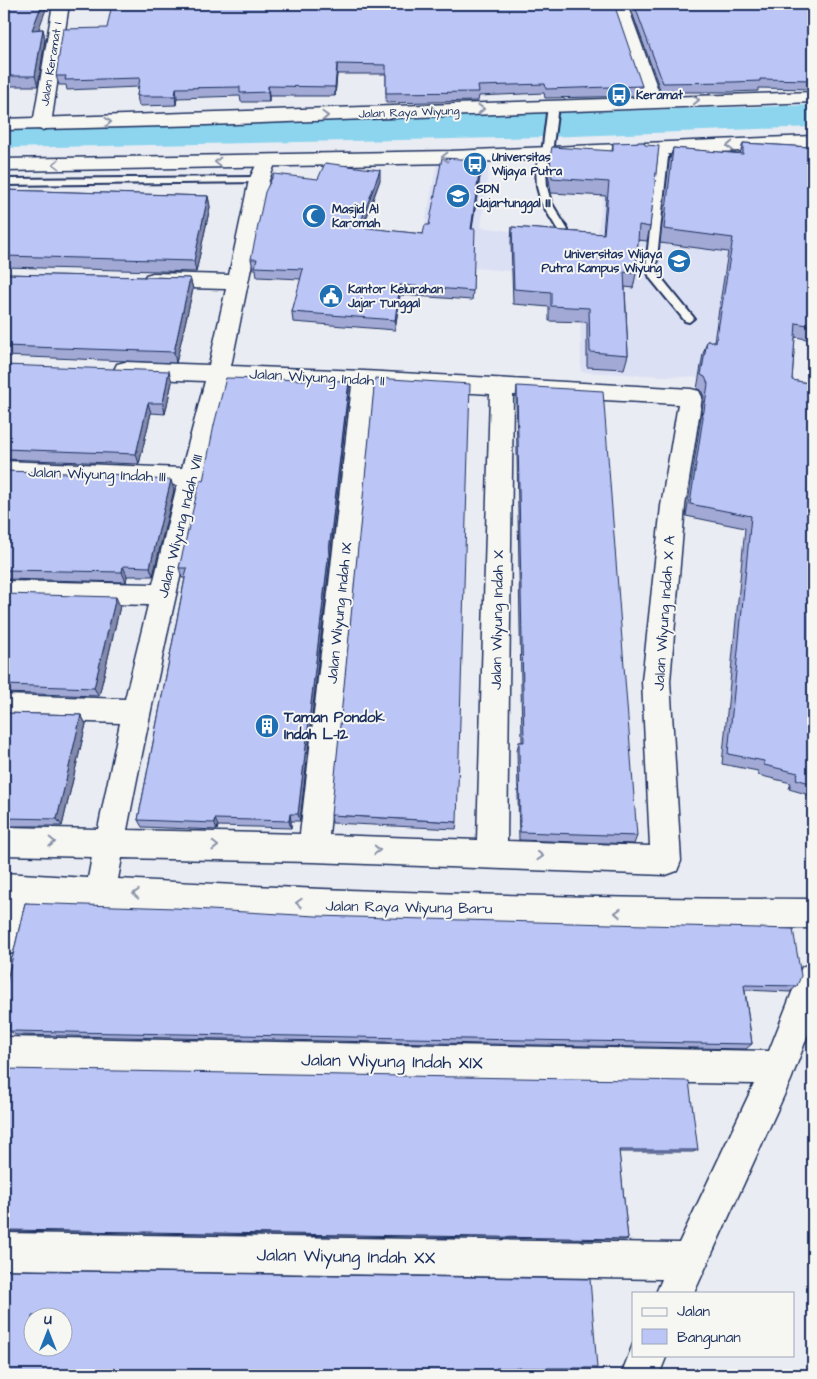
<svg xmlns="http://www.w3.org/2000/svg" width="817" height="1379" viewBox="0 0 817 1379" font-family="'Architects Daughter',sans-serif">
<rect width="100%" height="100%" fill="#eaecf3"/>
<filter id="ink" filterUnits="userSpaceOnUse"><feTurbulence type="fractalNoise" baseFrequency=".02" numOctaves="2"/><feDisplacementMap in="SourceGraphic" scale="10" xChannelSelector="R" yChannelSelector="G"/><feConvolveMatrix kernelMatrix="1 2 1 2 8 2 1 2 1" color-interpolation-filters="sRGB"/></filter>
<g filter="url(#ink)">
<!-- built -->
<g fill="#dce0f4">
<path d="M 609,151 L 703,165 L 768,233 L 746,380 L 581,372 L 580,293 L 590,288 Z"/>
<path d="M 437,163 L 489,165 L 481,227 L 592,242 L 588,278 L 417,263 Z"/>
</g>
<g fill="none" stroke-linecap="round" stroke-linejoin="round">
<!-- river -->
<path fill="#8dd5ee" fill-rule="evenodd" d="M 813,105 L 813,127 L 548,137 L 4,148 L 4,124 L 548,113 Z"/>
<!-- service casing -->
<g stroke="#1b2f5e" stroke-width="4">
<g id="service">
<path d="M 553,103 L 558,106 L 552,153 L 546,168 L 547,187 L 551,202 L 568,230 L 563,233 L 559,232 L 541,202 L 537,187 L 536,168 L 542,153 L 548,106 Z"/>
<path d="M 664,145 L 669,148 L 656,267 L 659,275 L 694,318 L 689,322 L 685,321 L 650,278 L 646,267 L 659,148 Z"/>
<path d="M 259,177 L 262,178 L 262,182 L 4,185 L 4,179 Z"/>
</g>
</g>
<!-- minor casing -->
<g stroke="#1b2f5e" stroke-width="3">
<g id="minor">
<path d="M 611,4 L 627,4 L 662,101 L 659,105 L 653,106 L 647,105 L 644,101 Z"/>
<path d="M 267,155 L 274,157 L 276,161 L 269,180 L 231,366 L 364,371 L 691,389 L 699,391 L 702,397 L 685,506 L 670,681 L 681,861 L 677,871 L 666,875 L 313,862 L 122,858 L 118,879 C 348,892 579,899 810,899 L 813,900 L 813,928 L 667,929 L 318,920 L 29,904 L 15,952 L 4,956 L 4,873 L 88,878 L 92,857 L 4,855 L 4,827 L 98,829 L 120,723 L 4,719 L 4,695 L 125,699 L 148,605 L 4,601 L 4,581 L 153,584 L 177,485 L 4,479 L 4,461 L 182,468 L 205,381 L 125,378 L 117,376 L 114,370 L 117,364 L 125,362 L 209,365 L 226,289 L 153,287 L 146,285 L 143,280 L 146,275 L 153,273 L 229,275 L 249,180 L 260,157 ZM 228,382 L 352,386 L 300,834 L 127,830 C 156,679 189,530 228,382 ZM 374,387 L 490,394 L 477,840 L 329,835 ZM 513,395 L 678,404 L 661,506 L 642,681 L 650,846 L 507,841 Z"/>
<path d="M 813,962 L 813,1021 L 791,1080 L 694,1293 L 656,1293 L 662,1279 L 4,1269 L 4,1233 L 679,1243 L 754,1084 L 4,1071 L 4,1037 L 769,1051 L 802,967 Z"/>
<path d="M 633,1344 L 633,1355 L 667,1355 L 659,1375 L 621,1375 Z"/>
</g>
</g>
<!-- tertiary casing -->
<g stroke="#1b2f5e" stroke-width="3">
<path id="tertiary" d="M 53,4 L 69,4 L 51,124 L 48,128 L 42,130 L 36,128 L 33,124 Z"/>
</g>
<!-- secondary casing -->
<g stroke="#1b2f5e" stroke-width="3">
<g id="secondary">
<path d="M 813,92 L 813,102 L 206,125 L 4,130 L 4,119 Z"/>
<path d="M 813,136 L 813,148 L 451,163 L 4,171 L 4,159 L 451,151 Z"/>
</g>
</g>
<!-- service -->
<use href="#service" fill="#f6f6f2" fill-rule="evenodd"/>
<!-- minor -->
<use href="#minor" fill="#f6f6f2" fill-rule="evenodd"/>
<!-- tertiary -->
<use href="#tertiary" fill="#f6f6f2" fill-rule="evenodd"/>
<!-- secondary -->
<use href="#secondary" fill="#f6f6f2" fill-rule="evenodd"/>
</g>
<!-- wall -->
<g fill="#a1a9d4" stroke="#1b2f5e">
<path d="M 4,4 L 39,29 L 43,29 L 45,39 L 38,86 L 4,86 Z"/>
<path d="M 629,4 L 813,4 L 813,89 L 758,88 L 758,91 L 731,92 L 661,92 Z"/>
<path d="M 107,28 L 642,86 L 640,96 L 545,98 L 544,93 L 479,96 L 478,101 L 386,103 L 386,74 L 337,74 L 335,96 L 269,96 L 269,102 L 241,102 L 240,96 L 177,98 L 176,105 L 139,106 L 137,96 L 138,87 L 67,90 L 66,85 L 59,85 L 56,76 Z"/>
<path d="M 613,143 L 650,227 L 647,241 L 638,240 L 636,274 L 633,288 L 625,287 L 628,355 L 624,369 L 587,367 L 587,322 L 549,321 L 549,307 L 513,304 L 511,242 L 512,227 L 603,234 L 606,196 L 551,193 L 548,173 L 550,158 L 612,151 Z"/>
<path d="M 743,143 L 810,147 L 810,145 L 813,146 L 813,340 L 795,337 L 792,380 L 813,384 L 813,796 L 789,789 L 791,783 L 758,775 L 758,771 L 722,764 L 745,528 L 686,516 L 704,397 L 701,390 L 697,389 L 703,354 L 707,341 L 714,341 L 728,252 L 660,243 L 669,162 L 673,148 L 740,154 Z"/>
<path d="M 481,170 L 472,229 L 473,291 L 472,300 L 400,295 L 395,330 L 293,322 L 292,312 L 301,279 L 257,277 L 256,269 L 253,269 L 251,259 L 318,179 L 380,180 L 363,228 L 423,234 L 429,225 Z"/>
<path d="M 4,190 L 208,196 L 210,207 L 196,272 L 4,267 Z"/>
<path d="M 4,274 L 190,278 L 193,289 L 176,363 L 4,356 Z"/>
<path d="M 4,365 L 172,382 L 165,414 L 151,413 L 139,464 L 4,459 Z"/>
<path d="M 349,381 L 349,391 L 300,821 L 291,821 L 291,828 L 218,826 L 217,830 L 142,827 L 138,820 L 185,578 L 182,578 L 179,568 L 203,481 Z"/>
<path d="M 517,386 L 637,836 L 634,844 L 519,840 L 517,750 L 519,742 L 522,742 L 516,397 Z"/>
<path d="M 4,471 L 132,478 L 174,490 L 153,576 L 127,576 L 126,582 L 4,579 Z"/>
<path d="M 4,594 L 120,606 L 99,696 L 4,693 Z"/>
<path d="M 4,713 L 81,715 L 86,724 L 62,826 L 4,826 Z"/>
<path d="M 331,815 L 457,822 L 456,829 L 332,823 Z"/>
<path d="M 25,903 L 797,986 L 790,992 L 745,990 L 752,1044 L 746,1049 L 16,1035 L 9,1031 L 9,1030 L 4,1029 L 4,994 Z"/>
<path d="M 4,1069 L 698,1150 L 693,1152 L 619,1152 L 628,1239 L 624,1240 L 4,1231 Z"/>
</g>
<!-- shaded-wall -->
<g fill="#838aac" stroke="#1b2f5e">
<path d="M 42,4 L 48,4 L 35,39 L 32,30 Z"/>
<path d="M 43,29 L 45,39 L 38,86 L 35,76 Z"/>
<path d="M 337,64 L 337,74 L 335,96 L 335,87 Z"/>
<path d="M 268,86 L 269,96 L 269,102 L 268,92 Z"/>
<path d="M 176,88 L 177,98 L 176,105 L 175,96 Z"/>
<path d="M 481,160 L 481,170 L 470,238 L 471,229 Z"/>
<path d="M 380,170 L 380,180 L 359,237 L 359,227 Z"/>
<path d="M 208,196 L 210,207 L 196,272 L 194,261 Z"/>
<path d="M 190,278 L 193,289 L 176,363 L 174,352 Z"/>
<path d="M 400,285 L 400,295 L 395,330 L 395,320 Z"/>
<path d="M 169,371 L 172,382 L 165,414 L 163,403 Z"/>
<path d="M 349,381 L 349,391 L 300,821 L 298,814 Z"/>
<path d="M 148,403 L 151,413 L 139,464 L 136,454 Z"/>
<path d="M 171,480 L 174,490 L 153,576 L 150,567 Z"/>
<path d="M 123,566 L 127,576 L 126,582 L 122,572 Z"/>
<path d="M 116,597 L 120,606 L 99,696 L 94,688 Z"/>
<path d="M 81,715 L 86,724 L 62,826 L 57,819 Z"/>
<path d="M 290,814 L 291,821 L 291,828 L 289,821 Z"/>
<path d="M 215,819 L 218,826 L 217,830 L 214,823 Z"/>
</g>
<!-- building -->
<g fill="#bbc5f6" stroke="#1b2f5e" fill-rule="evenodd">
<path d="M 4,4 L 42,4 L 32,30 L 43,29 L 35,76 L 4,76 Z"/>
<path d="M 112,4 L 614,4 L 642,86 L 546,89 L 545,84 L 478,86 L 479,92 L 386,93 L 386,65 L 337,64 L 335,87 L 268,86 L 268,92 L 240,93 L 240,87 L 176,88 L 175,96 L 137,96 L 140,78 L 65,80 L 66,76 L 56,76 L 63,29 L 107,28 Z"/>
<path d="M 634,4 L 813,4 L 813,80 L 760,79 L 760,81 L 733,82 L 663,83 Z"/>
<path d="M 644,142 L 645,145 L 659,146 L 650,227 L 639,225 L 636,274 L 624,272 L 628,355 L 590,352 L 589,308 L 551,306 L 551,292 L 514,289 L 512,227 L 604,234 L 609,182 L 552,178 L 550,158 L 552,147 L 613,151 L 613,143 Z"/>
<path d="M 743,143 L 810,147 L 810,145 L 813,146 L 813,326 L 796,323 L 792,380 L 813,384 L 813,784 L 796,779 L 798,773 L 764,765 L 764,761 L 728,754 L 751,516 L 690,504 L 708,384 L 705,377 L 701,375 L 707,341 L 716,342 L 733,238 L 664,229 L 673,148 L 743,154 Z"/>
<path d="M 442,158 L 481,160 L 471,229 L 475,229 L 473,291 L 400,285 L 395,320 L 292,312 L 303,269 L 255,267 L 257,259 L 251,259 L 265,192 L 274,174 L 318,179 L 325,163 L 380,170 L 359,227 L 423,234 L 425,225 L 429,225 Z"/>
<path d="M 4,190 L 208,196 L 194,261 L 4,256 Z"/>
<path d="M 4,274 L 190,278 L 174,352 L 4,346 Z"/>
<path d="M 4,365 L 169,371 L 163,403 L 148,403 L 136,454 L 4,449 Z"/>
<path d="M 226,378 L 349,381 L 298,814 L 290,814 L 289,821 L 215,819 L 214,823 L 138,820 L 187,568 L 179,568 L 200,480 L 203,481 L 214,425 Z"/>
<path d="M 375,378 L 470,384 L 457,822 L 331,815 Z"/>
<path d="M 517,386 L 603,391 L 637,836 L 520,832 L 519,742 L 524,742 Z"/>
<path d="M 4,471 L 131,475 L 131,478 L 171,480 L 150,567 L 123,566 L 122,572 L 4,570 Z"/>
<path d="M 4,594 L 116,597 L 94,688 L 4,685 Z"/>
<path d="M 4,713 L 81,715 L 57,819 L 4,818 Z"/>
<path d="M 25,903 L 175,908 L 316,916 L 793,929 L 801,976 L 797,986 L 744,985 L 752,1044 L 9,1031 L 10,1025 L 4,1025 L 4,994 Z"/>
<path d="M 4,1069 L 689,1081 L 698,1150 L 619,1150 L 628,1239 L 4,1230 Z"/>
<path d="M 4,1270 L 590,1279 L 597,1368 L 496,1368 L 496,1375 L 4,1375 ZM 32,1316 L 62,1316 L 62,1346 L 32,1346 Z"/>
</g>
<!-- one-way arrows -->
<defs><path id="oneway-chevron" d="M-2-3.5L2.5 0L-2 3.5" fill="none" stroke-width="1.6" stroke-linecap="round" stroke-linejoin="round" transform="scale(1.25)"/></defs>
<g stroke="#8892a8">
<use href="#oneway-chevron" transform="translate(696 100) rotate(-2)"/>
<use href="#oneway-chevron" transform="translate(481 109) rotate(-2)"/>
<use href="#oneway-chevron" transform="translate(325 116) rotate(-2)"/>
<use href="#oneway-chevron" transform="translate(108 122) rotate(-2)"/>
<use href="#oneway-chevron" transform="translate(730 146) rotate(178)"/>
<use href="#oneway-chevron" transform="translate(445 157) rotate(179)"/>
<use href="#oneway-chevron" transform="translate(218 162) rotate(179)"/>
<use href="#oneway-chevron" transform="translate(56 164) rotate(179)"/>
<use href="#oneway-chevron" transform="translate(52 842) rotate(1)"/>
<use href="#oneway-chevron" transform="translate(215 846) rotate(1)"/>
<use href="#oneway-chevron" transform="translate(377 850) rotate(2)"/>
<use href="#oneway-chevron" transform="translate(540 856) rotate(2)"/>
<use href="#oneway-chevron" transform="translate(136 894) rotate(-177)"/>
<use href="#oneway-chevron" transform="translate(299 903) rotate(-177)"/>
<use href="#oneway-chevron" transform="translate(618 913) rotate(-178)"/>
</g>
</g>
<!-- icons -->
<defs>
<g id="bus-disc" transform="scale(1.25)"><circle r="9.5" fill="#1f6fb2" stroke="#f6f6f2"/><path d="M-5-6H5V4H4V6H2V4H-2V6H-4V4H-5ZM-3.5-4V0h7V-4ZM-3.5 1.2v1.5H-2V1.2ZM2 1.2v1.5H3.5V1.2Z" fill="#fff"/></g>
<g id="school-disc" transform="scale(1.25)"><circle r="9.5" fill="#1f6fb2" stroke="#f6f6f2"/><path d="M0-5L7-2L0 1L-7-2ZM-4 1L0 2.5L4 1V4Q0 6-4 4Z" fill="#fff"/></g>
<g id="mosque-disc" transform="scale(1.25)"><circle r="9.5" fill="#1f6fb2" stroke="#f6f6f2"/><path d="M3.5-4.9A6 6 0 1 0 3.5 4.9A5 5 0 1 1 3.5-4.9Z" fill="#fff"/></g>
<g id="university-disc" transform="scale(1.25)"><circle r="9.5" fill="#1f6fb2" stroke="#f6f6f2"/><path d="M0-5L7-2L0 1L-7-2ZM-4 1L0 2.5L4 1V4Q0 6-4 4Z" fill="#fff"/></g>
<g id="civic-disc" transform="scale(1.25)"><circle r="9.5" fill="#1f6fb2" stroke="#f6f6f2"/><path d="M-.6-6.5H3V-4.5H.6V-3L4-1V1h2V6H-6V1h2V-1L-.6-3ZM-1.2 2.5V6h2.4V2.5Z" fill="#fff"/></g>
<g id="building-disc" transform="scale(1.25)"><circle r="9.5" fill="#1f6fb2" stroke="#f6f6f2"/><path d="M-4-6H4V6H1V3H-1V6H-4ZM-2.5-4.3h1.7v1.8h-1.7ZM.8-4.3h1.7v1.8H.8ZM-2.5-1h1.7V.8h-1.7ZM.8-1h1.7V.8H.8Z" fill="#fff"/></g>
</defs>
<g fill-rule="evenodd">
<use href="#bus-disc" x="619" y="95"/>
<use href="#bus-disc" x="475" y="164"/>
<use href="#school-disc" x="458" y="196"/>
<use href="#mosque-disc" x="314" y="216"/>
<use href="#university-disc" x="679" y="261"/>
<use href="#civic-disc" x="331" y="296"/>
<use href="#building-disc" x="267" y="726"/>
</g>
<g text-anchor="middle" stroke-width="4" stroke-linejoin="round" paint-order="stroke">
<!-- far-street labels -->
<g font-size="12" fill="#1b2f5e" stroke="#f6f6f2">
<text transform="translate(51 64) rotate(-81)" y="4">Jalan Keramat I</text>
<text transform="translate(409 112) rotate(-2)" y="4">Jalan Raya Wiyung</text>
</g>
<!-- far-poi labels -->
<g font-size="12" font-weight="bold" fill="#1b2f5e" stroke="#f6f6f2" text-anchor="start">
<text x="636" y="99">Keramat</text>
<text x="492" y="161">Universitas<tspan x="492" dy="14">Wijaya Putra</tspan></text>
<text x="476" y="193">SDN<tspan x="476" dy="14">Jajartunggal III</tspan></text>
<text x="332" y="213">Masjid Al<tspan x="332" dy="14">Karomah</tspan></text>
<text x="662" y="258" text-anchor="end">Universitas Wijaya<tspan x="662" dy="14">Putra Kampus Wiyung</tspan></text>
<text x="348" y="293">Kantor Kelurahan<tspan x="348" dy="14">Jajar Tunggal</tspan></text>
</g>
<!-- street labels -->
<g font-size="15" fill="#1b2f5e" stroke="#f6f6f2">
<text transform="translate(317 377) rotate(3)" y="5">Jalan Wiyung Indah II</text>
<text transform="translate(97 474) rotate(2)" y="5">Jalan Wiyung Indah III</text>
<text transform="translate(180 526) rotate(-76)" y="5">Jalan Wiyung Indah VIII</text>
<text transform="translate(339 613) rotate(-84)" y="5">Jalan Wiyung Indah IX</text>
<text transform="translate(664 613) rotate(-86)" y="5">Jalan Wiyung Indah X A</text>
<text transform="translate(497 620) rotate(-89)" y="5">Jalan Wiyung Indah X</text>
<text transform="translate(409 907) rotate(1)" y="5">Jalan Raya Wiyung Baru</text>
</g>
<!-- poi labels -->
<g font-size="15" font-weight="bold" fill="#1b2f5e" stroke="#f6f6f2" text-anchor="start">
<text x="284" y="722">Taman Pondok<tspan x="284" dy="17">Indah L-12</tspan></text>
</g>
<!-- near-street labels -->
<g font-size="18" fill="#1b2f5e" stroke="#f6f6f2">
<text transform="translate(392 1061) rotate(1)" y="6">Jalan Wiyung Indah XIX</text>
<text transform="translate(346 1256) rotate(1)" y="6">Jalan Wiyung Indah XX</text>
</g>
</g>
<!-- margin -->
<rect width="817" height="1379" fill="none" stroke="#f6f6f2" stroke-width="20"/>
<rect x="10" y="10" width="797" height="1359" fill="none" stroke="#1b2f5e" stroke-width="2" filter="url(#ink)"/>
<!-- legend -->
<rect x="632" y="1292" width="162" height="65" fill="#f6f6f2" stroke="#9ea6b7"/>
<rect x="642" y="1308" width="25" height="8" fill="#f6f6f2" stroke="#9ea6b7"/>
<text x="677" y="1316" font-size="15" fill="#1b2f5e">Jalan</text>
<rect x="642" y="1329" width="25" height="15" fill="#bbc5f6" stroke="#9ea6b7"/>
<text x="677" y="1342" font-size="15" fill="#1b2f5e">Bangunan</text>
<!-- north arrow -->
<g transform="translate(48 1332)"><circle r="24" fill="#f6f6f2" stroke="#9ea6b7"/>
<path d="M0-4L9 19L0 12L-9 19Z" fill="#1f6fb2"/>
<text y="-8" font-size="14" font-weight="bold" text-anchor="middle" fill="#1b2f5e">U</text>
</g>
</svg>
